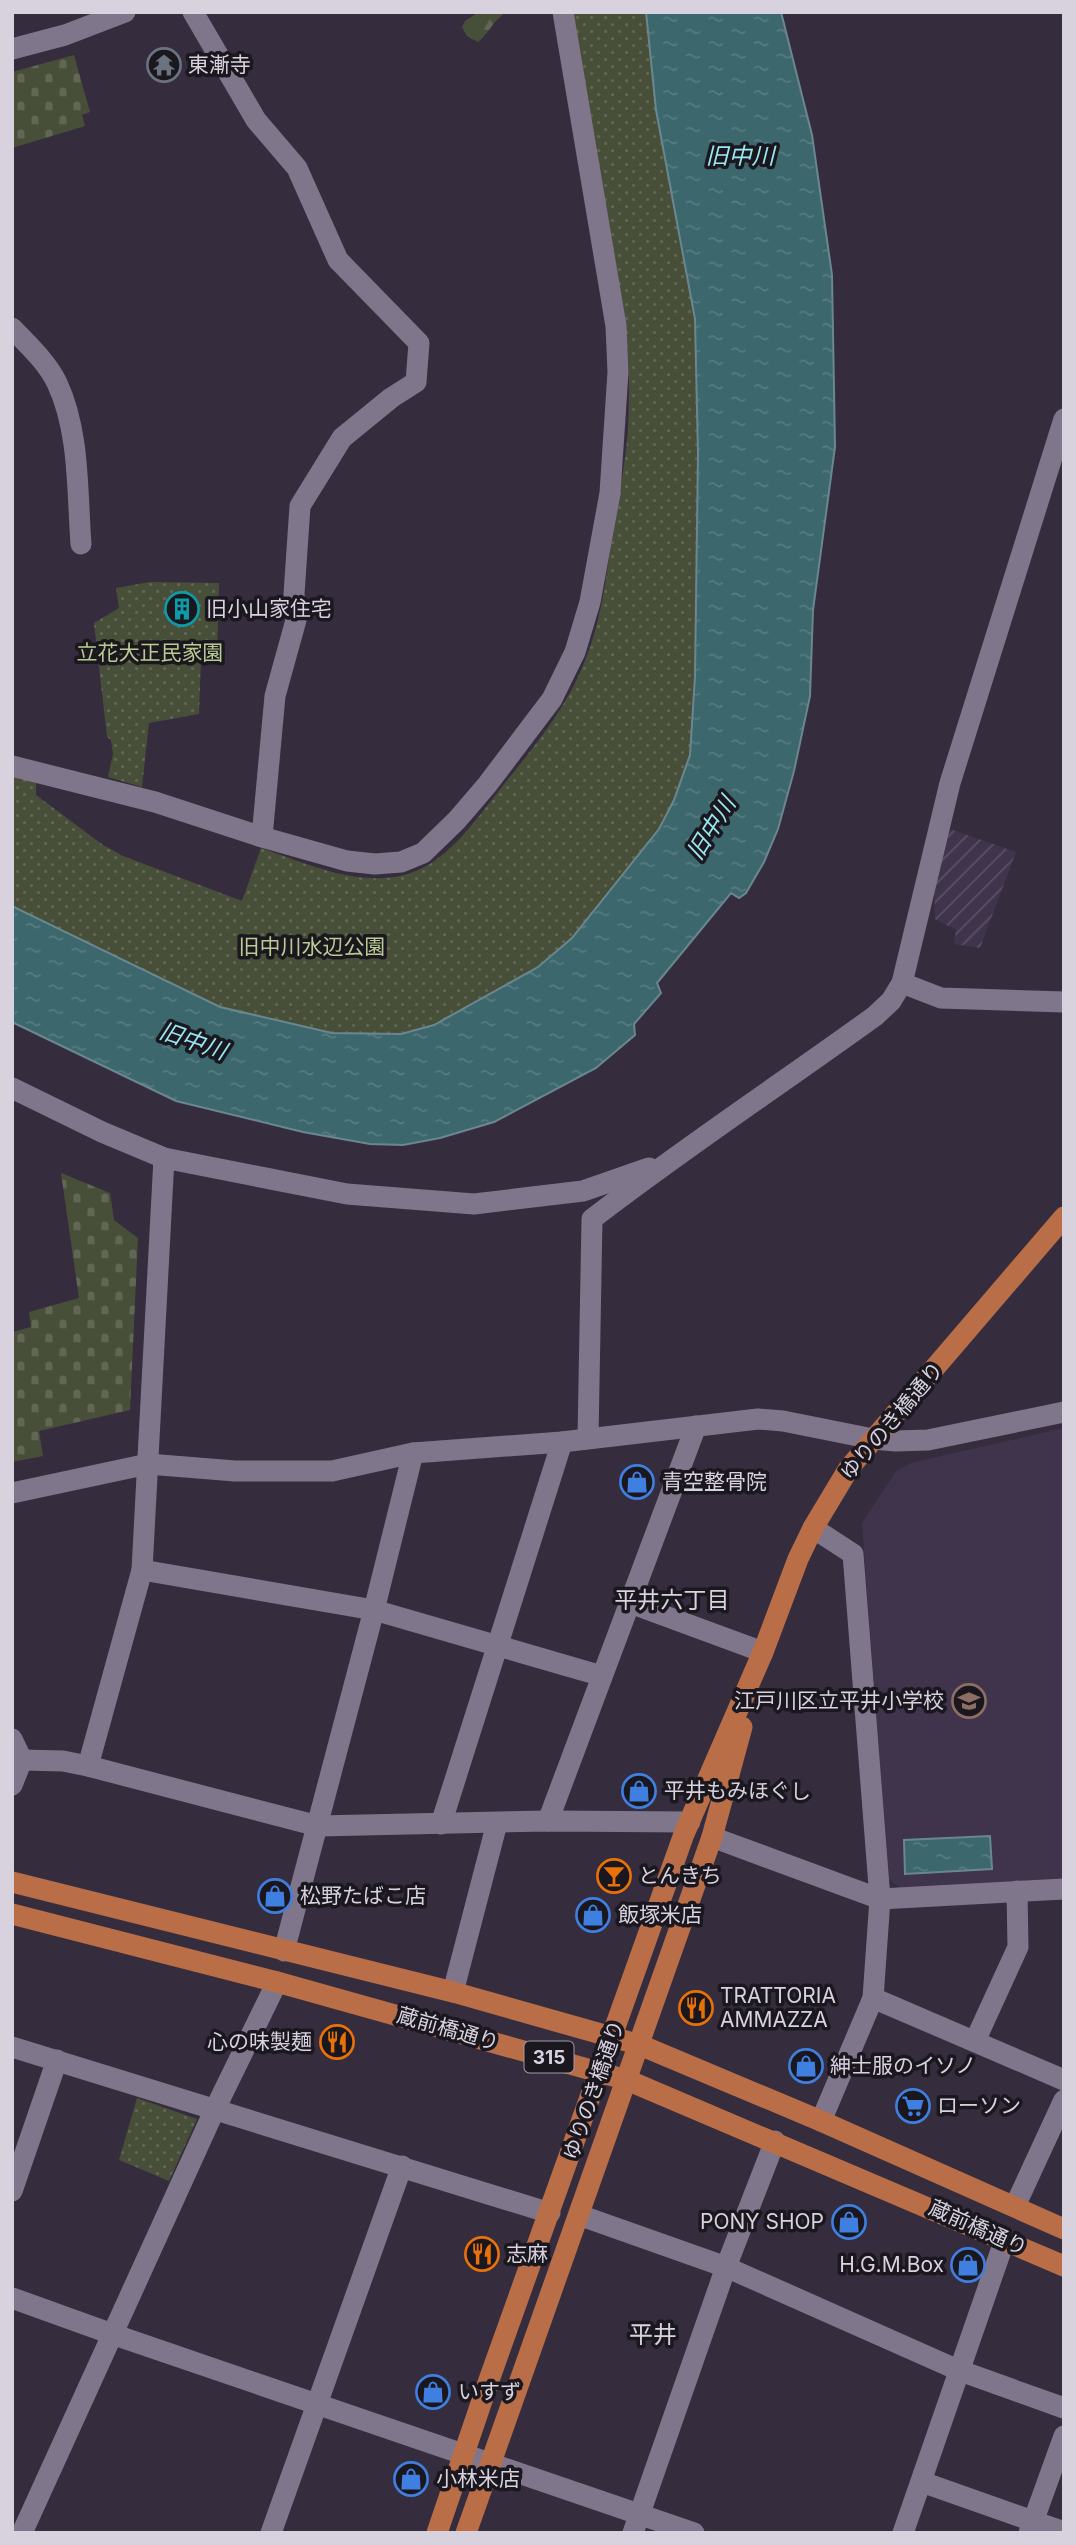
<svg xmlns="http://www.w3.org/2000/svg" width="1076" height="2545" viewBox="0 0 1076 2545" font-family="Inter,'Noto Sans JP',sans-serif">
<defs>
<pattern id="industrial-furrows" width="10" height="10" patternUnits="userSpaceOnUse" patternTransform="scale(1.75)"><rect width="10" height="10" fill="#3f344b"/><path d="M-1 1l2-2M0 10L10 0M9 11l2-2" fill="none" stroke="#5a5064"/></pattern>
<pattern id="green-dots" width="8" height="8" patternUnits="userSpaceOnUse" patternTransform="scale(1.75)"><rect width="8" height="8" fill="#484f39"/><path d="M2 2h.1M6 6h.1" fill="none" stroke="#626755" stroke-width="1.8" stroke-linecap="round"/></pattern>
<pattern id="forest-firs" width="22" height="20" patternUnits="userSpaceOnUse" patternTransform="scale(1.75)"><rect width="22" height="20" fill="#484f39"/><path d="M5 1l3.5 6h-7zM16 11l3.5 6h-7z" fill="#626755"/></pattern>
<pattern id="cemetery-stones" width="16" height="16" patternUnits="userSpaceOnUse" patternTransform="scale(1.75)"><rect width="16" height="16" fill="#484f39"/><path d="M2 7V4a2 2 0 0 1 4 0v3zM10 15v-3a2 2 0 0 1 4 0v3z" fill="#626755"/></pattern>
<pattern id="water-ripples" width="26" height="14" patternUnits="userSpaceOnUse" patternTransform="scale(1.75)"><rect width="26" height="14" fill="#3c676d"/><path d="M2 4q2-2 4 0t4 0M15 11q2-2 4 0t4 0" fill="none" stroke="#577c81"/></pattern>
</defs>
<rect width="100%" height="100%" fill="#352d3e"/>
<!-- industrial -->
<path fill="url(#industrial-furrows)" d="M 950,829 L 1016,852 L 980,948 L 954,944 L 956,930 L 935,919 L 934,883 Z"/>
<!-- built -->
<path fill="#3f344b" d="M 1064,1428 L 1064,1880 L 901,1888 L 888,1879 L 862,1523 L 896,1471 L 911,1463 Z"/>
<!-- green -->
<g fill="url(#green-dots)">
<path d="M 573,12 L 646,12 L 656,110 L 695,319 L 698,454 L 695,676 L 690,756 L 674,800 L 659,829 L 572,938 L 535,969 L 433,1025 L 401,1034 L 332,1033 L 220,1007 L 12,906 L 12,776 L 36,781 L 36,795 L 103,845 L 123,856 L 242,901 L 261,848 C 305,863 357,887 404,875 C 445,865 473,823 498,792 C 526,756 557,721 577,679 C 600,632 605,587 612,536 C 618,501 625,466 628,431 C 631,376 628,321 615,267 Z"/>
<path d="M 150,582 L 219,583 L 217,656 L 201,656 L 199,714 L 149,723 L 142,787 L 108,777 L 113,754 L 111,740 L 107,737 L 94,623 L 119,608 L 116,588 Z"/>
<path d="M 137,2098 L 197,2119 L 169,2181 L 119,2160 Z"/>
</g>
<!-- forest -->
<path fill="url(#forest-firs)" d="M 479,12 L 506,12 C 493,21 489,33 478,42 L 467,36 L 462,27 L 465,21 Z"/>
<!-- cemetery -->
<g fill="url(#cemetery-stones)">
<path d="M 74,55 L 90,112 L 82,115 L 85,126 L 12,148 L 12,72 Z"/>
<path d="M 61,1173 L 110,1193 L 114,1220 L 138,1238 L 130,1410 L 39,1431 L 43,1456 L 12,1462 L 12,1332 L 31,1327 L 29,1312 L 79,1298 Z"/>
</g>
<!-- water -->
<g fill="url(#water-ripples)" stroke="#6a878f" stroke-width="2">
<path d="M 646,12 L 781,12 L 812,135 L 832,275 L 835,447 L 813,610 L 810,696 L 794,771 L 778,829 L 764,862 L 746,893 L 739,898 L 731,893 L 657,983 L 661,993 L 634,1024 L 635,1035 L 596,1068 L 494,1122 L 440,1138 L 403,1145 L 370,1144 L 303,1132 L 176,1101 L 12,1022 L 12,906 L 220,1007 L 332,1033 L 401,1034 L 434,1025 L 538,967 L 572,938 L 659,829 L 674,800 L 690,755 L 695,676 L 698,454 L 695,319 L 656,110 Z"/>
<path d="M 990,1836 L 992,1869 L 905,1874 L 904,1840 Z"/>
</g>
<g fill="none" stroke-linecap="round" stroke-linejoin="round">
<!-- minor -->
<g stroke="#80768b" stroke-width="21">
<path d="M 193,12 L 256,120 L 297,168 L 338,260 L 419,343 L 416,382 L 391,398 L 342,438 L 300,506 L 294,594 L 296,620 L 275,696 L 262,837"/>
<path d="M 12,49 L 65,35 L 125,12"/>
<path d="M 12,328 C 28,345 47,362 57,383 C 80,432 77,492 81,544"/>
<path d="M 12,766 L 155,802 L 262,837 L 347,861 L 375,864 L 401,862 L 423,853 L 457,820 L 487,785 L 552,699 L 575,652 L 590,602 L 610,493 L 618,372 L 616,326 L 563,12"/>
<path d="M 902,983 L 941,998 L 1064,1002"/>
<path d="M 12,1088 L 102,1132 L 164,1158 L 347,1194 L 474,1204 L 583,1191 L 649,1168"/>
<path d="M 588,1438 L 592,1219 C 684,1148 781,1084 875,1016 L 891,1001 L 902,983 L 950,783 L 1064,419"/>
<path d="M 12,1493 L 148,1464 L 235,1471 L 332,1471 L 413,1453 L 562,1442 L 758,1419 L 783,1421 L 873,1439 L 896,1441 L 928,1440 L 1064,1412"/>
<path d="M 813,1528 L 853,1554 L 880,1899 L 873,1998 L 821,2121"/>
<path d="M 142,1570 L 374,1610 L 602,1676"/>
<path d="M 630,1603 L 763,1652"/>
<path d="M 12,1739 L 22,1760 L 12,1785"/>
<path d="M 22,1760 L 63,1761 L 88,1766 L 318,1826 L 548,1821 L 690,1822"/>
<path d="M 88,1766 L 142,1570 L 164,1158"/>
<path d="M 548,1821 L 696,1426"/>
<path d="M 441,1824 L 562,1442"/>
<path d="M 712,1837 L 880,1899 L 1064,1889"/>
<path d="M 284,1951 L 374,1610 L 413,1453"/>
<path d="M 453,1992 L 497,1823"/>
<path d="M 873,1998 L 1064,2080"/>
<path d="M 975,2041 L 1018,1947 L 1017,1891"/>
<path d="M 12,2047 L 550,2213"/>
<path d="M 12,2191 L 57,2060"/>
<path d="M 1015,2206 L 1064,2100"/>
<path d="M 579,2215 L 726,2267 L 958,2370 L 1064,2408"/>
<path d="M 12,2298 L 112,2334 L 694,2533"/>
<path d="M 922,2482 L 1064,2532"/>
<path d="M 22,2533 L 215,2109 L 277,1982"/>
<path d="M 271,2533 L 402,2166"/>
<path d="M 633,2533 L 726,2267 L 775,2141"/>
<path d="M 903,2533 L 1005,2239"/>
<path d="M 1029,2533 L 1064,2436"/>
</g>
<!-- major -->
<g stroke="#ba6e47" stroke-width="21">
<path d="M 12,1882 L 453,1992 L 640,2045 L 821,2121 L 1064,2229"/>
<path d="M 12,1914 L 277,1982 L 627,2080 L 1064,2266"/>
<path d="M 437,2533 L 489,2380 L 684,1834 L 763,1652 L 798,1559 L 813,1528 L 849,1468 L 1064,1217"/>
<path d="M 466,2533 L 712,1837 L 742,1727"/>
</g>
</g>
<!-- icons -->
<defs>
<g id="temple-ring" transform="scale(1.75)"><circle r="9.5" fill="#1b171f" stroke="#6b7280" stroke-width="1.5"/><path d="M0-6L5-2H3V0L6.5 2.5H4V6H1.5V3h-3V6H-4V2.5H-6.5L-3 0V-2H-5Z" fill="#6b7280"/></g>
<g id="building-ring" transform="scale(1.75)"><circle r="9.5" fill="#1b171f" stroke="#0f9aa8" stroke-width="1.5"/><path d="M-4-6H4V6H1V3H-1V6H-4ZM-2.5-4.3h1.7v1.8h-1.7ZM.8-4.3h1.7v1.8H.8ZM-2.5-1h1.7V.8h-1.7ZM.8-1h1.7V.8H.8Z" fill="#0f9aa8"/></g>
<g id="shop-ring" transform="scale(1.75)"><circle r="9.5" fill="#1b171f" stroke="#3f7fe0" stroke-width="1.5"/><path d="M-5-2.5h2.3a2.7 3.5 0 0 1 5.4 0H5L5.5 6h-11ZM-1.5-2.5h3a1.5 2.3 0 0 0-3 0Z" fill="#3f7fe0"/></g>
<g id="school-ring" transform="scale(1.75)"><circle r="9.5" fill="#1b171f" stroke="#8d6e63" stroke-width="1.5"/><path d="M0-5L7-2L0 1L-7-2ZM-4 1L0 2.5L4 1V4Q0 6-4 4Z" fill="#8d6e63"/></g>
<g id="bar-ring" transform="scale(1.75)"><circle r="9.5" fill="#1b171f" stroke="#e8710a" stroke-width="1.5"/><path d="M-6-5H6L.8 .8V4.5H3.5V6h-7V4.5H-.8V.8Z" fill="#e8710a"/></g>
<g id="restaurant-ring" transform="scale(1.75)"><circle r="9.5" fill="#1b171f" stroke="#e8710a" stroke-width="1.5"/><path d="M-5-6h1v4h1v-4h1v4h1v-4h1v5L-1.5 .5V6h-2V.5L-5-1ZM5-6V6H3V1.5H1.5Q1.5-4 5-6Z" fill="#e8710a"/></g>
<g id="supermarket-ring" transform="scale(1.75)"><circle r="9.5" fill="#1b171f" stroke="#3f7fe0" stroke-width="1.5"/><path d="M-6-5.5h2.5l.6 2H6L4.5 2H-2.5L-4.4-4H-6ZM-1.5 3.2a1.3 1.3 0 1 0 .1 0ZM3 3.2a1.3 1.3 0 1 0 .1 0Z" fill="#3f7fe0"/></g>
</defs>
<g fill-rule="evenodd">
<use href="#temple-ring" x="164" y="65"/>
<use href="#building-ring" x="182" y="609"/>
<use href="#shop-ring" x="637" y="1482"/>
<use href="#school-ring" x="969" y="1701"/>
<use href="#shop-ring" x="639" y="1791"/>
<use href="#bar-ring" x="614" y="1876"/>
<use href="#shop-ring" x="275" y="1896"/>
<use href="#shop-ring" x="593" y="1915"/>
<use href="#restaurant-ring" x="696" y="2008"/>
<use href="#restaurant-ring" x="337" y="2042"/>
<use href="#shop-ring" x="806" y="2066"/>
<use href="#supermarket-ring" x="913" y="2106"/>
<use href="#shop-ring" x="849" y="2222"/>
<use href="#restaurant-ring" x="482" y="2254"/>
<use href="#shop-ring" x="968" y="2265"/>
<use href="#shop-ring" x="433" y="2392"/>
<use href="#shop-ring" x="411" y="2479"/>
</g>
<g text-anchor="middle" stroke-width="7" stroke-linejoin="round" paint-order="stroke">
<!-- shield labels -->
<rect fill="#1b171f" stroke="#9f9aa5" stroke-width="2" x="524.5" y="2041.5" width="49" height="31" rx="5"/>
<g font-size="19" font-weight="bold" fill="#d7d2de">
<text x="549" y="2064">315</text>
</g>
<!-- poi labels -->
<g font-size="21" fill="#d7d2de" stroke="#1b171f" text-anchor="start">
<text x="188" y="72">東漸寺</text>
<text x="206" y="616">旧小山家住宅</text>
<text x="662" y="1489">青空整骨院</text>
<text x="944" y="1708" text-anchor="end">江戸川区立平井小学校</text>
<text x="664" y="1798">平井もみほぐし</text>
<text x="638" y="1883">とんきち</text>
<text x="300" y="1903">松野たばこ店</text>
<text x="618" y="1922">飯塚米店</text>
<text x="720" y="2003">TRATTORIA<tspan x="720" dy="24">AMMAZZA</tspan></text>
<text x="312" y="2049" text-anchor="end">心の味製麺</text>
<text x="830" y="2073">紳士服のイソノ</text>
<text x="937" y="2113">ローソン</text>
<text x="824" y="2229" text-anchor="end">PONY SHOP</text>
<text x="506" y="2261">志麻</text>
<text x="944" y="2272" text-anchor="end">H.G.M.Box</text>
<text x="458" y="2399">いすず</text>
<text x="436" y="2486">小林米店</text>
</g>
<!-- park labels -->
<g font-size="21" fill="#b8cb92" stroke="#1b171f">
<text x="150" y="660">立花大正民家園</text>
<text x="312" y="954">旧中川水辺公園</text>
</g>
<!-- street labels -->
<g font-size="21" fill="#d7d2de" stroke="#1b171f">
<text transform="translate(892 1421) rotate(-50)" y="7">ゆりのき橋通り</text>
<text transform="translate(448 2029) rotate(16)" y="7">蔵前橋通り</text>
<text transform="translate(594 2090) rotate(-71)" y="7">ゆりのき橋通り</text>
<text transform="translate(978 2228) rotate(24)" y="7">蔵前橋通り</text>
</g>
<!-- water labels -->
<g font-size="23" font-style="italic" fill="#98e7f2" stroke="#1b171f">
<text x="740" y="164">旧中川</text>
<text transform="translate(711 828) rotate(-58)" y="8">旧中川</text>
<text transform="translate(193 1041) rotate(19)" y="8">旧中川</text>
</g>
<!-- neighbourhood labels -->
<g font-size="23" fill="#d7d2de" stroke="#1b171f">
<text x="672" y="1608">平井六丁目</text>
</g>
<!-- quarter labels -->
<g font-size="24" fill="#d7d2de" stroke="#1b171f">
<text x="653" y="2343">平井</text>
</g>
</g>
<!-- border -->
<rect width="1076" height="2545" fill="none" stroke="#d7d2de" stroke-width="28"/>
</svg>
